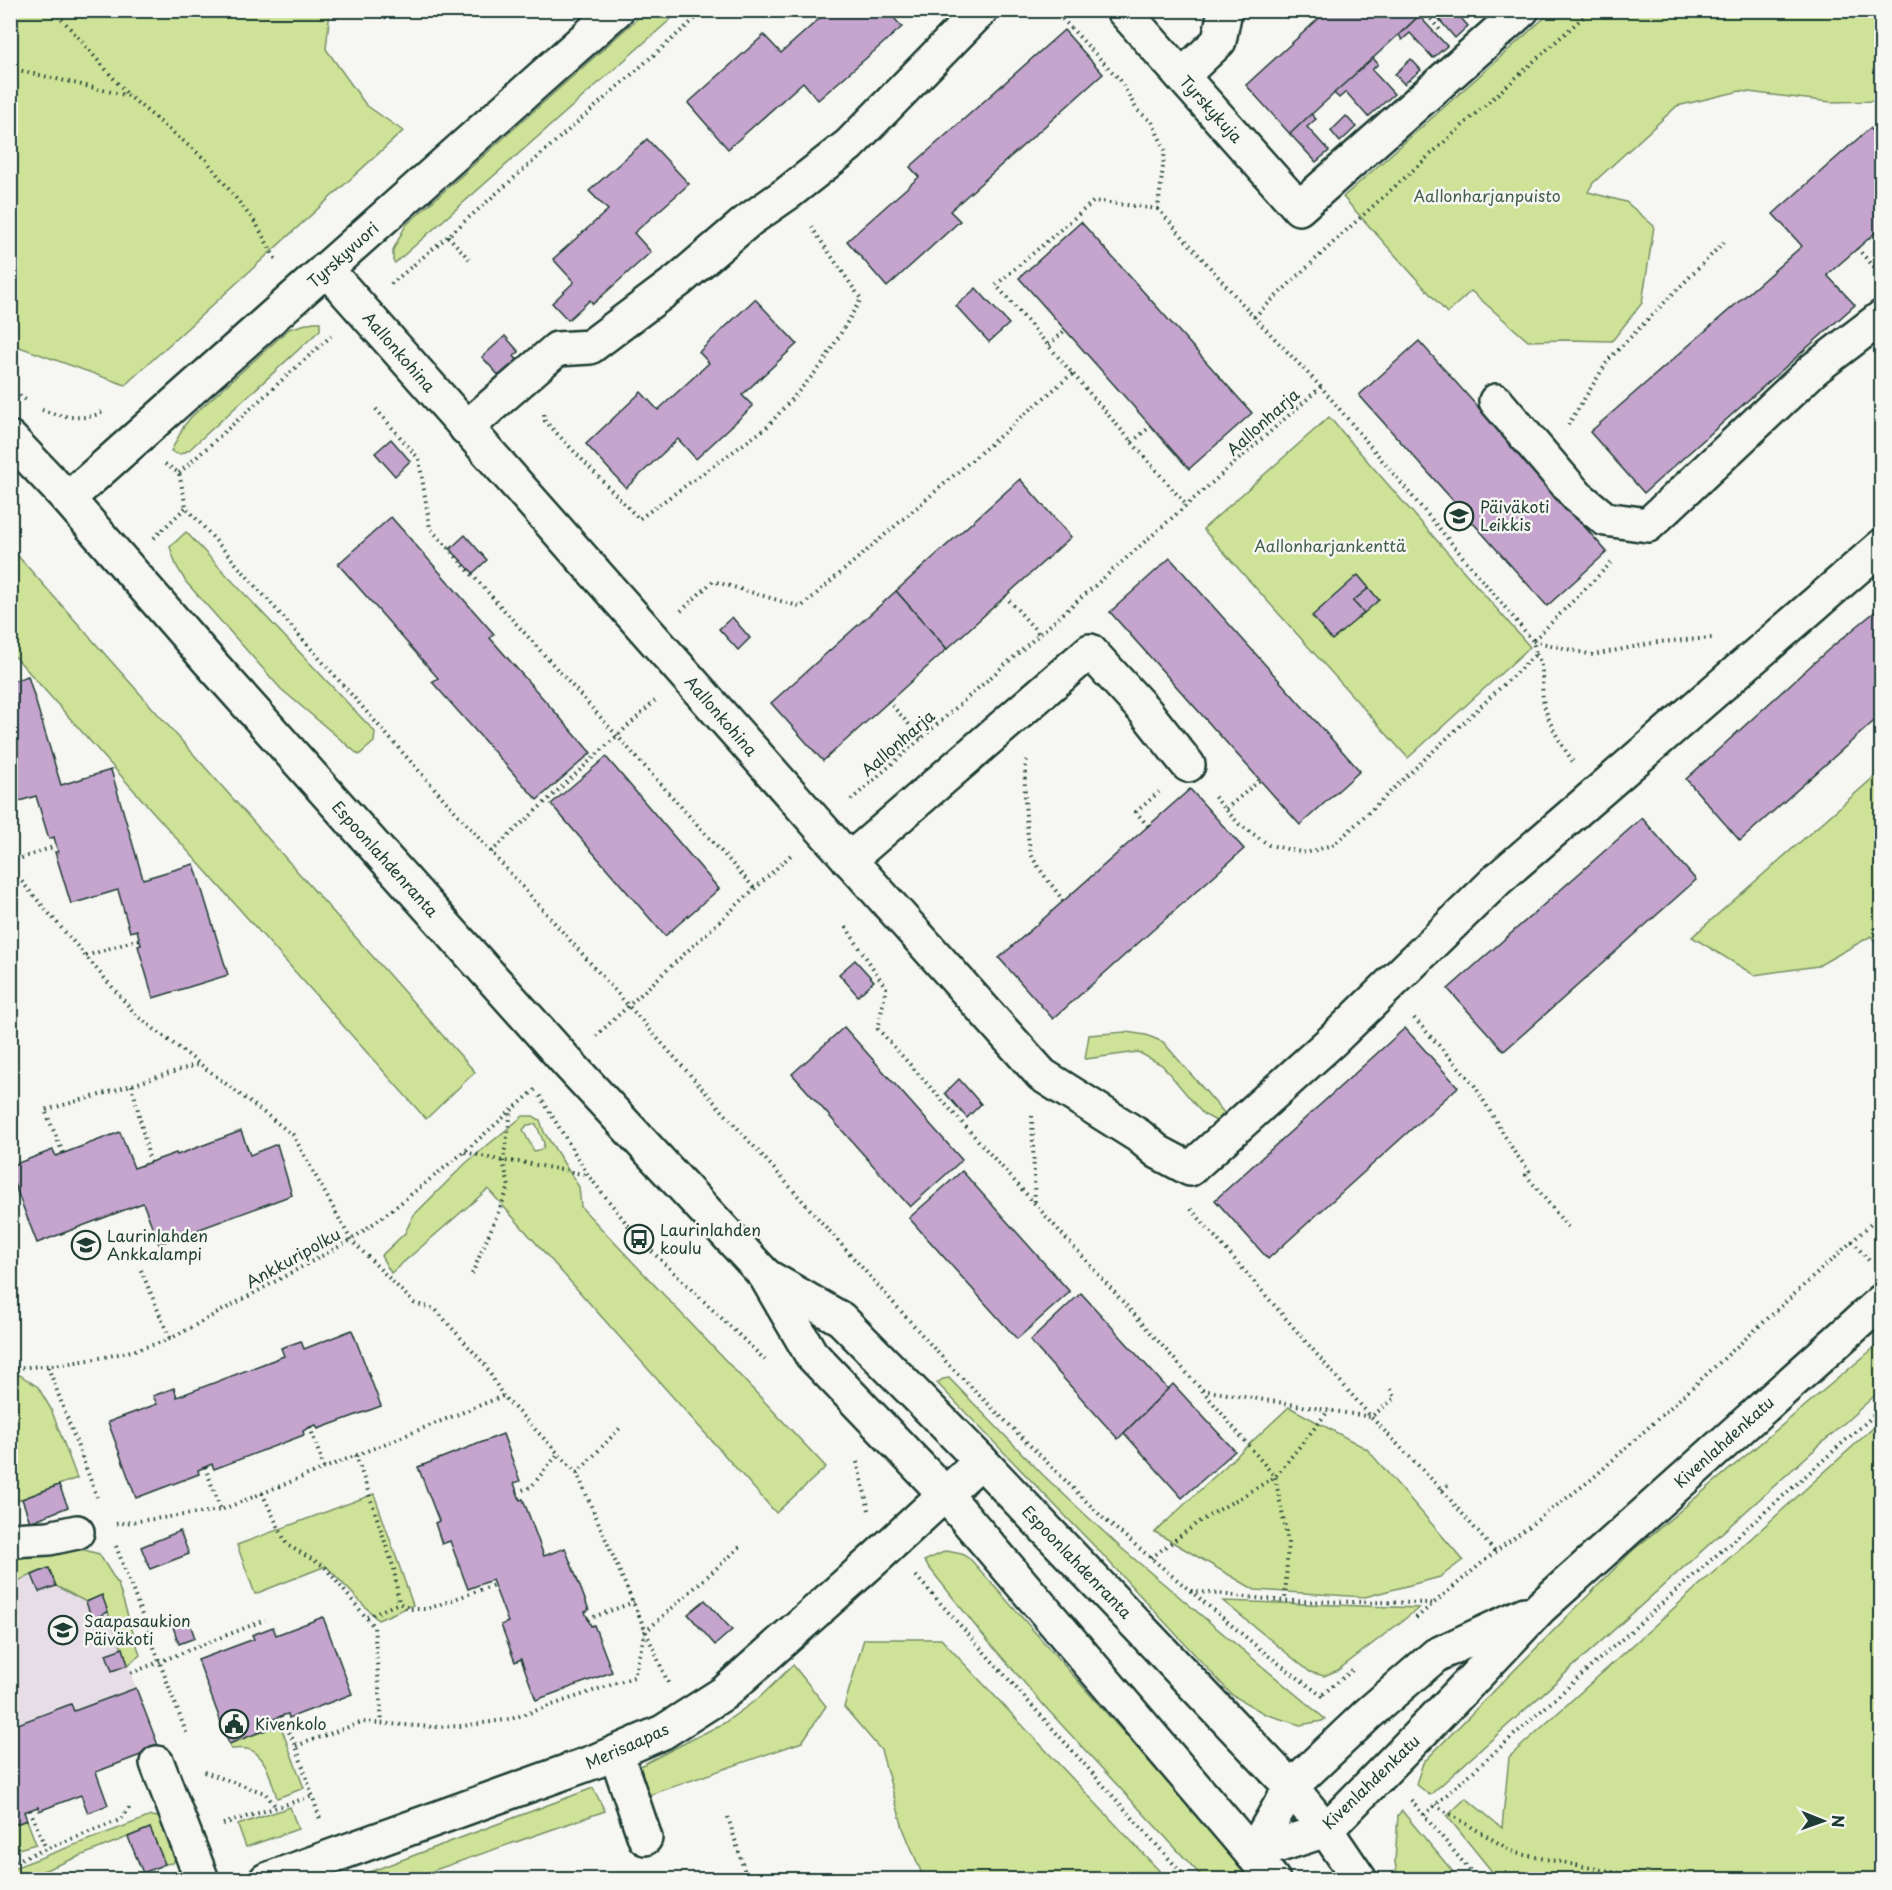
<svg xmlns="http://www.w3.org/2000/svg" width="1892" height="1890" viewBox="0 0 1892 1890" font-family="'Playpen Sans',sans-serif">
<rect width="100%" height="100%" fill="#f6f6f2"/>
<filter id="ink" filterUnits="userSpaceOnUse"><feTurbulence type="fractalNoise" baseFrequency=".0167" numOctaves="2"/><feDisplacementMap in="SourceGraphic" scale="12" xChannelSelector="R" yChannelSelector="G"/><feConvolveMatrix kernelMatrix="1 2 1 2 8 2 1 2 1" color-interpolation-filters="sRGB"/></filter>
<g filter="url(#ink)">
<!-- built -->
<path fill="#e7dde7" d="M 49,1568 L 102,1595 L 136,1688 L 74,1711 L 71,1704 L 11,1727 L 11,1584 Z"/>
<!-- green -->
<g fill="#cee398" stroke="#769066" stroke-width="1.5" fill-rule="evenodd">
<path d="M 647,10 L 680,11 L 395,263 L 393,261 L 393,250 L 406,225 Z"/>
<path d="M 10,11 L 330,11 L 326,49 L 366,105 L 403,131 L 125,385 L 11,344 Z"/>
<path d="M 1552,11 L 1881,11 L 1881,105 L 1878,101 L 1831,102 L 1740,91 L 1677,106 L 1593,183 L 1588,192 L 1626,202 L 1654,226 L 1642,303 L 1612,341 L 1566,340 L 1528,341 L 1471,291 L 1447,313 L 1343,197 Z"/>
<path d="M 313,322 L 320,322 L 320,330 L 189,450 C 182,454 178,456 171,451 L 184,426 L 191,417 L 289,329 Z"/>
<path d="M 1329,417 L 1530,647 L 1408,758 L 1203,529 Z"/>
<path d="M 186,532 L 375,732 L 374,742 L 359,755 L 281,689 L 186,582 L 176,565 L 170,547 Z"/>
<path d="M 10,547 L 475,1072 L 426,1119 L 11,652 Z"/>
<path d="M 1881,771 L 1881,949 L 1871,936 L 1818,966 L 1754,975 L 1692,937 Z"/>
<path d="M 1126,1032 L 1146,1035 L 1163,1042 L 1226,1115 L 1218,1122 L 1203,1114 L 1162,1065 L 1138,1052 L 1085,1059 L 1089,1035 Z"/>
<path d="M 523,1116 L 533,1116 L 540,1120 L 544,1132 L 579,1187 L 581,1207 L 826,1467 L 776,1513 L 488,1189 L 391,1273 L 381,1256 L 405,1233 L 413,1216 L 466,1163 ZM 536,1124 L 544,1143 L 543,1149 L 534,1151 L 523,1130 L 527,1125 Z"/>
<path d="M 1881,1342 L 1881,1390 L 1430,1795 L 1416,1784 L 1423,1763 L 1631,1552 Z"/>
<path d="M 20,1375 L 38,1387 L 51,1409 L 77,1478 L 11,1503 L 11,1376 Z"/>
<path d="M 949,1378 L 1043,1475 L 1120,1547 L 1325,1719 L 1322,1721 L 1300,1725 L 1265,1714 L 1232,1695 L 1101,1553 L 937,1383 L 943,1379 Z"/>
<path d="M 1289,1407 L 1367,1449 L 1463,1560 L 1440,1577 L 1365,1597 L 1255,1590 L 1155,1532 Z"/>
<path d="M 1881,1421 L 1881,1879 L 1498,1879 L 1447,1816 L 1466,1798 L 1502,1828 L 1509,1757 Z"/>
<path d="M 374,1494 L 413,1605 L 378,1620 L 326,1566 L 255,1594 L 237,1545 Z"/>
<path d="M 77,1548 L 99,1554 L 118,1584 L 140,1655 L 128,1665 L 102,1596 L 86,1602 L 56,1586 L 48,1568 L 11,1584 L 11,1560 Z"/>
<path d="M 946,1551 L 962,1554 L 971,1560 L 1253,1879 L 1204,1879 L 1048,1710 L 981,1633 L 924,1561 Z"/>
<path d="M 1223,1601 L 1419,1608 L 1338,1670 L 1324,1676 L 1310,1672 Z"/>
<path d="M 864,1639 L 941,1639 L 1167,1879 L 924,1879 L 903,1828 L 881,1750 L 844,1707 Z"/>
<path d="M 793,1665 L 826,1706 L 802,1742 L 649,1795 L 640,1766 L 724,1723 L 760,1697 Z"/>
<path d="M 276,1726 L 282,1730 L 304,1788 L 277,1798 C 272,1783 266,1752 247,1749 C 242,1748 236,1749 231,1749 L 229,1744 Z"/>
<path d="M 593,1788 L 605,1811 L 409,1879 L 360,1879 L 359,1876 Z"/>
<path d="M 290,1807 L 298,1829 L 246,1847 L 238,1825 Z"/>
<path d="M 1402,1811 L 1459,1879 L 1398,1879 L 1395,1862 L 1398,1815 Z"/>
<path d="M 151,1816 L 168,1818 L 177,1855 L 173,1863 L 165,1864 L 150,1828 L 23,1879 L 11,1880 L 11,1869 Z"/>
<path d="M 27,1820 L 36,1844 L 11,1851 L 11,1826 Z"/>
</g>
<!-- building -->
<g fill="#c5a4ce" stroke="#1f3d34" stroke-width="1.5">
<path d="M 829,10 L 887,10 L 902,27 L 818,100 L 803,82 L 728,149 L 688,103 L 764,35 L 781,53 Z"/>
<path d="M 1328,10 L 1414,10 L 1419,16 L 1290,134 L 1246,85 Z"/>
<path d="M 1431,10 L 1454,10 L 1468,26 L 1455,38 Z"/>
<path d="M 1419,16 L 1447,46 L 1433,58 L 1410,33 L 1402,40 L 1399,35 Z"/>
<path d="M 1064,30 L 1103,74 L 950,211 L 960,221 L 887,287 L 847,241 L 919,177 L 910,167 Z"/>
<path d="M 1373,58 L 1378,64 L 1372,70 L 1394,94 L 1368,117 L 1346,92 L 1339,98 L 1334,93 Z"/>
<path d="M 1411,59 L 1421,70 L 1404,84 L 1395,74 Z"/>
<path d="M 1311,114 L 1316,119 L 1307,127 L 1329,151 L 1316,162 L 1290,134 Z"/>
<path d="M 1346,116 L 1356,127 L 1340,142 L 1331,131 Z"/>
<path d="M 1870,128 L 1882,141 L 1882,227 L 1827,275 L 1855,305 L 1644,493 L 1590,432 L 1802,246 L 1773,214 Z"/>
<path d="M 647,139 L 689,184 L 634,233 L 651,252 L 593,304 L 590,300 L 568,320 L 552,303 L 574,282 L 553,259 L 608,210 L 589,191 Z"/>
<path d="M 1081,222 L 1252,413 L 1189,469 L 1019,278 Z"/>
<path d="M 976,288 L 1009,324 L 989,342 L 956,306 Z"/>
<path d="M 755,299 L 797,344 L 742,395 L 753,406 L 696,459 L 678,439 L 626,488 L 586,444 L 641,392 L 658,410 L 709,363 L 699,352 Z"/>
<path d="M 505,336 L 519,352 L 514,356 L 519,362 L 501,378 L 482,357 Z"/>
<path d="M 1419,341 L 1607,552 L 1547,606 L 1359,395 Z"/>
<path d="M 391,439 L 410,461 L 395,476 L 375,453 Z"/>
<path d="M 1020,479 L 1071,537 L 947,649 L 896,591 Z"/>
<path d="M 391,517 L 494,634 L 490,638 L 591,753 L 537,800 L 432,682 L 438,678 L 338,564 Z"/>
<path d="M 465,535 L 487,560 L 473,573 L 450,549 Z"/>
<path d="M 1170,558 L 1360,771 L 1300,825 L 1110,612 Z"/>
<path d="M 1358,575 L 1369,588 L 1353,601 L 1364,613 L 1332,640 L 1312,616 Z"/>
<path d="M 1369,588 L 1379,600 L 1364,613 L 1353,601 Z"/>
<path d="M 896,591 L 947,649 L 823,761 L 771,703 Z"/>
<path d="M 1877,610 L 1882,616 L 1882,714 L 1740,841 L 1686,779 L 1828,650 Z"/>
<path d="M 732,617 L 750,638 L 738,650 L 719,629 Z"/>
<path d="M 28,676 L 61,785 L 111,770 L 143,879 L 194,864 L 228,975 L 153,998 L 138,946 L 141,945 L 137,930 L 130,932 L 118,890 L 71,904 L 55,852 L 58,852 L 54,837 L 49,839 L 36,796 L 10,804 L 10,682 Z"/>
<path d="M 606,757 L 719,889 L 665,936 L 551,804 Z"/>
<path d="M 1190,789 L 1244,849 L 1053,1019 L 999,958 Z"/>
<path d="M 1642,818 L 1696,880 L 1504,1051 L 1448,989 Z"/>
<path d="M 855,960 L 874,981 L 858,996 L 839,974 Z"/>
<path d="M 844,1027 L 962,1160 L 910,1207 L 792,1074 Z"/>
<path d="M 1405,1028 L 1458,1087 L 1268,1259 L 1215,1200 Z"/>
<path d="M 959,1079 L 981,1104 L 967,1118 L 945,1093 Z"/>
<path d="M 241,1131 L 250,1155 L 277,1144 L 292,1195 L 159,1244 L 143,1203 L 37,1243 L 10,1173 L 10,1166 L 53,1150 L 56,1156 L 120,1132 L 134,1168 L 176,1153 L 177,1155 Z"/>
<path d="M 962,1171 L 1070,1292 L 1017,1339 L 909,1218 Z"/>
<path d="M 1081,1293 L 1168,1389 L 1118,1439 L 1030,1341 Z"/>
<path d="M 352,1330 L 381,1406 L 318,1429 L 316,1425 L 310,1427 L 303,1431 L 304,1435 L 214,1469 L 212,1464 L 198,1470 L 199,1474 L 136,1498 L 108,1422 L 157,1404 L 153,1396 L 174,1388 L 177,1397 L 284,1356 L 281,1348 L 301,1341 L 304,1349 Z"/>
<path d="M 1173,1384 L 1235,1451 L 1182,1498 L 1124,1433 Z"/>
<path d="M 503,1434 L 520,1481 L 514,1483 L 520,1500 L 523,1499 L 544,1556 L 565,1548 L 589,1610 L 585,1612 L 591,1626 L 594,1625 L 612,1672 L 536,1700 L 521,1659 L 515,1662 L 501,1625 L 508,1622 L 492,1580 L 468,1589 L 450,1541 L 442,1544 L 435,1523 L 439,1521 L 418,1467 Z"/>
<path d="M 59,1485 L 68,1507 L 30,1522 L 22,1499 Z"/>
<path d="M 180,1531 L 189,1554 L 150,1569 L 141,1547 Z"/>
<path d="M 49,1568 L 56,1586 L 39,1592 L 32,1575 Z"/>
<path d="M 102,1595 L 108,1612 L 92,1619 L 86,1602 Z"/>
<path d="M 705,1600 L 732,1630 L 715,1645 L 688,1614 Z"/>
<path d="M 323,1617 L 352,1694 L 289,1718 L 288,1714 L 281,1716 L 274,1719 L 276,1726 L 229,1744 L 198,1660 L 254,1639 L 252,1635 L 273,1627 L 276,1635 Z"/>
<path d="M 189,1621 L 195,1638 L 179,1644 L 173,1627 Z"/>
<path d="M 123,1648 L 128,1665 L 112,1671 L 106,1654 Z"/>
<path d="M 136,1688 L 159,1748 L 96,1772 L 108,1805 L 88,1813 L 81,1795 L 39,1811 L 38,1807 L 24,1812 L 27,1820 L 10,1826 L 10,1727 L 71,1704 L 74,1711 Z"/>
<path d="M 150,1828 L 165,1864 L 143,1873 L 128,1837 Z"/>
</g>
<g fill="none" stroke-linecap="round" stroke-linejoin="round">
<!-- minor casing -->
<g stroke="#1f3d34" stroke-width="38">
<g id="minor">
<path d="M 1123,10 L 1299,208 L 1522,10"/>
<path d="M 1182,76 L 1219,41 L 1225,10"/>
<path d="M 326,269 L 821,828 L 1042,1075 L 1139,1136 L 1158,1152 L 1190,1169 L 1333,1040 L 1498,879 L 1882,546"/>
<path d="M 1496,401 L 1577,496 L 1605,519 L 1648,525 L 1814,369 L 1882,317"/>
<path d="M 466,428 L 557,349 L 590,347 L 679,280 L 749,220 L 788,193 L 849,145 L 981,10"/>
<path d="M 10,438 L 68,499 L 208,660 L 567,1062 L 765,1275 L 811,1354 L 945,1494 L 1252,1854"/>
<path d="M 68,499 L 617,10"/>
<path d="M 849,860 L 1090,651 L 1145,711 L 1188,765"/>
<path d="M 766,1276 L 841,1319 L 981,1461 L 1291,1787 L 1326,1830"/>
<path d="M 10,1540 L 49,1538 L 77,1532"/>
<path d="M 616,1753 L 645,1838"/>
<path d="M 157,1763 L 202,1880"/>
<path d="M 1252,1854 L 1326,1830 L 1452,1701 L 1541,1607 L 1882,1301"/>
<path d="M 1252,1854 L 1291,1787 L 1368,1714 L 1436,1655 L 1525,1614"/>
<path d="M 266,1880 L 596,1761 L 663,1732 L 724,1693 L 877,1557 L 981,1461"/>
</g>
</g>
<!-- major casing -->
<g stroke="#1f3d34" stroke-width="38">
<g id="major">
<path d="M 1326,1830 L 1360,1880"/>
<path d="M 1252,1854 L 1273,1880"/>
</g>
</g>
<!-- path -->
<g stroke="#1f3d34" stroke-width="4" stroke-dasharray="1.5 4.5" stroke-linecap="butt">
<path d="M 54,10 L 129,96"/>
<path d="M 1054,10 L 1120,80 L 1137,110 L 1152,122 L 1165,150 L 1158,209 L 1254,317 L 1321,387 L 1533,641 L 1536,654 L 1335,844 L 1306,853 L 1269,845 L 1239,824 L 1212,794"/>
<path d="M 1423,10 L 1440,30"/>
<path d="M 10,68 L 129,96 L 206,160 L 257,225 L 276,260"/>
<path d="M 1158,209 L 1094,201 L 996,285 L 1187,506"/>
<path d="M 448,236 L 469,259"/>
<path d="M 1857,248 L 1882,276"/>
<path d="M 391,284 L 448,236 L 705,10"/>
<path d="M 1254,317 L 1351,226 L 1591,10"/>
<path d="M 1049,345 L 1065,330"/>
<path d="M 10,388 L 26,400"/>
<path d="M 376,409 L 419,459 L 430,528 L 755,889"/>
<path d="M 42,410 C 60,416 84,422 102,412"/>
<path d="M 544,414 L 545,421 L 639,519 L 766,428 L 822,365 L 861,299 L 810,225"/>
<path d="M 1568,425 L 1609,359 L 1726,240"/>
<path d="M 1132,442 L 1151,426"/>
<path d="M 165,464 L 179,473 L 186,507 L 403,753 L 948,1364 L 1103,1518 L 1266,1654 L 1325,1698"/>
<path d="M 179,473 L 331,336"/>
<path d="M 154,538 L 186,507"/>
<path d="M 1005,596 L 1040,635"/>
<path d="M 681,611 L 713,581 L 801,607 L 1073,373"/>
<path d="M 1534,640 L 1613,561"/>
<path d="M 1533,641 L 1593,655 L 1658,642 L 1713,638"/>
<path d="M 1536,654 C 1546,669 1540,686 1544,704 C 1549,725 1561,744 1573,762"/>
<path d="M 888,701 L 922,739"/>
<path d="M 1027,760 C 1022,774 1026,845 1033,858 C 1041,873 1054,887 1063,901"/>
<path d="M 851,800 L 1321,387"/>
<path d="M 1226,809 L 1260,780"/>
<path d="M 1148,826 L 1136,812 L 1159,792"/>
<path d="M 491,852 L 655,701"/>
<path d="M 10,862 L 56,846"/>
<path d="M 10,868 L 137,1016 L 293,1135 L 351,1240 L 414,1303 L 435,1309 L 485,1365 L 503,1396"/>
<path d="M 846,927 L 886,988 L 878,1029 L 1202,1390 L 1371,1417 L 1395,1398 L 1391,1389"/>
<path d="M 86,956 L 139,939"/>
<path d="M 1414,1018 L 1473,1083 L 1515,1153 L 1530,1172 L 1526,1175 L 1570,1230"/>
<path d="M 596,1036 L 792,854"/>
<path d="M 132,1085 L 150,1162"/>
<path d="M 540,1096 L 588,1175 L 639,1239 L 765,1360"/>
<path d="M 1032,1116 L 1035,1204"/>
<path d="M 465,1152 L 503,1161 L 521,1162 L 587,1175"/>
<path d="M 63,1153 L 45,1110 L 96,1096 L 199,1064"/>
<path d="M 1191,1209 L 1371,1417 L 1442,1490 L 1495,1552"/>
<path d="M 1852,1241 L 1871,1263"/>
<path d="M 141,1270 L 170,1339"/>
<path d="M 472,1274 L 509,1187 L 503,1161 L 511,1112"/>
<path d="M 48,1367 L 97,1497"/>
<path d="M 10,1368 C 64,1366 120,1357 170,1339 L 351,1240 L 393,1209 L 464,1152 L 536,1089"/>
<path d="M 1202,1390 L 1275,1477 L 1288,1542 L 1285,1601"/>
<path d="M 310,1427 L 324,1468"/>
<path d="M 356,1455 L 394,1569 L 399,1603 L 410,1609 L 427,1609 L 494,1585"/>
<path d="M 857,1462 L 869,1510"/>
<path d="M 205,1467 L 221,1510"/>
<path d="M 577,1473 L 621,1427"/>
<path d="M 1442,1490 L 1449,1484"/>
<path d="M 517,1492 L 531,1487 L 558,1454"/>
<path d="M 262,1493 L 287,1545 L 324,1566 L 374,1627 L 382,1723"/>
<path d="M 116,1524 L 221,1510 L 503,1396 L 577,1473 L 668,1683"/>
<path d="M 116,1546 L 187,1735"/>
<path d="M 1151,1558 L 1200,1521 L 1275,1477 L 1329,1410"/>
<path d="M 916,1576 L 1188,1880"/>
<path d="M 1191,1591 L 1285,1601 L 1434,1603"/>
<path d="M 367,1617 L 399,1603"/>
<path d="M 1416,1618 L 1495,1552 L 1592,1479 L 1882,1214"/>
<path d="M 588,1619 L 634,1602"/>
<path d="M 131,1673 L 265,1620"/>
<path d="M 1323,1694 L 1355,1668"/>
<path d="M 281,1716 L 296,1746 L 320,1819"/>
<path d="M 296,1746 L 362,1722 L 432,1727 L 463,1726 L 511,1719 L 634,1677 L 645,1632 L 740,1547"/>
<path d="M 204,1772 L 265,1793 L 276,1807"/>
<path d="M 1411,1800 L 1478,1880"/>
<path d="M 1435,1805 L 1515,1853 L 1653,1880"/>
<path d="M 30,1810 L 46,1849"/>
<path d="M 1424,1815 L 1882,1408"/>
<path d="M 728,1817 L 747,1879"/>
<path d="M 223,1824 L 313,1796"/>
<path d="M 10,1863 L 120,1820 L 130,1807"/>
</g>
<!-- minor -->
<use href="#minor" stroke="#f6f6f2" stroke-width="33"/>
<!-- major -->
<use href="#major" stroke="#f6f6f2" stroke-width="33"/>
</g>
</g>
<!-- icons -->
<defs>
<g id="school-ring" transform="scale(1.5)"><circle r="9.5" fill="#f6f6f2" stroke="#1f3d34" stroke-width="1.5"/><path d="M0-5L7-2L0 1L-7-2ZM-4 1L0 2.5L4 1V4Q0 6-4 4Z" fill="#1f3d34"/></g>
<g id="bus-ring" transform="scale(1.5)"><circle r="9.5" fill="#f6f6f2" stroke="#1f3d34" stroke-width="1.5"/><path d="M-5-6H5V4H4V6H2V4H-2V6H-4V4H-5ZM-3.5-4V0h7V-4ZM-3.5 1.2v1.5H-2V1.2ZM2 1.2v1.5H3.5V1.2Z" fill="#1f3d34"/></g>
<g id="civic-ring" transform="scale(1.5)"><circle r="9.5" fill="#f6f6f2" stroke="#1f3d34" stroke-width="1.5"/><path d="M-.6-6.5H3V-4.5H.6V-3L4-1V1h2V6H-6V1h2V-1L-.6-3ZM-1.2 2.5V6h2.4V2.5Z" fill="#1f3d34"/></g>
</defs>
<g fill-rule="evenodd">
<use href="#school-ring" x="1459" y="516"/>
<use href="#bus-ring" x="639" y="1239"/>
<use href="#school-ring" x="86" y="1245"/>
<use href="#school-ring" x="63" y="1630"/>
<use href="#civic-ring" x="234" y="1724"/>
</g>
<g text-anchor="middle" stroke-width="5" stroke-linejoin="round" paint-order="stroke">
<!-- street labels -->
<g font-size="16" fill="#1f3d34" stroke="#f6f6f2">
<text transform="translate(1211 109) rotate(48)" y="6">Tyrskykuja</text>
<text transform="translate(343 255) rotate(-42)" y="6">Tyrskyvuori</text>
<text transform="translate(399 352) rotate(49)" y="6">Aallonkohina</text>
<text transform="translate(1263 422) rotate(-42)" y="6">Aallonharja</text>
<text transform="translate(721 716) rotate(49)" y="6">Aallonkohina</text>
<text transform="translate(898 743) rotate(-41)" y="6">Aallonharja</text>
<text transform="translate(385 859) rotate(48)" y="6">Espoonlahdenranta</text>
<text transform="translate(293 1258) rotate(-29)" y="6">Ankkuripolku</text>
<text transform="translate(1724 1442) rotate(-42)" y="6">Kivenlahdenkatu</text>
<text transform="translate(1077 1562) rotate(46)" y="6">Espoonlahdenranta</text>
<text transform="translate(627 1746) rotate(-24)" y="6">Merisaapas</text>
<text transform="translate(1371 1782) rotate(-44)" y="6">Kivenlahdenkatu</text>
</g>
<!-- park labels -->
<g font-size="16" fill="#425e48" stroke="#f6f6f2">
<text x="1487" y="202">Aallonharjanpuisto</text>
<text x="1330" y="552">Aallonharjankenttä</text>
</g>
<!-- poi labels -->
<g font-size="16" fill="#1f3d34" stroke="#f6f6f2" text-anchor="start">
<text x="1480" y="513">Päiväkoti<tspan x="1480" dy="18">Leikkis</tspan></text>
<text x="660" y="1236">Laurinlahden<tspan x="660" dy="18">koulu</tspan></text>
<text x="107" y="1242">Laurinlahden<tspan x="107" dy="18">Ankkalampi</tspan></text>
<text x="84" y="1627">Saapasaukion<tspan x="84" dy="18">Päiväkoti</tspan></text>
<text x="255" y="1730">Kivenkolo</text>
</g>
</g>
<!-- margin -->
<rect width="1892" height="1890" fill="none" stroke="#f6f6f2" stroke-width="36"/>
<rect x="18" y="18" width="1856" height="1854" fill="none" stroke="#1f3d34" stroke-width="2" filter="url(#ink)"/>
<!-- north arrow -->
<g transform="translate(1823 1821) rotate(91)" stroke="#f6f6f2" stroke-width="4.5" paint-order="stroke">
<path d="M0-4.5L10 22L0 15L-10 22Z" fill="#1f3d34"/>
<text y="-9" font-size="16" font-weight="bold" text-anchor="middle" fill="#1f3d34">N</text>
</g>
</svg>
